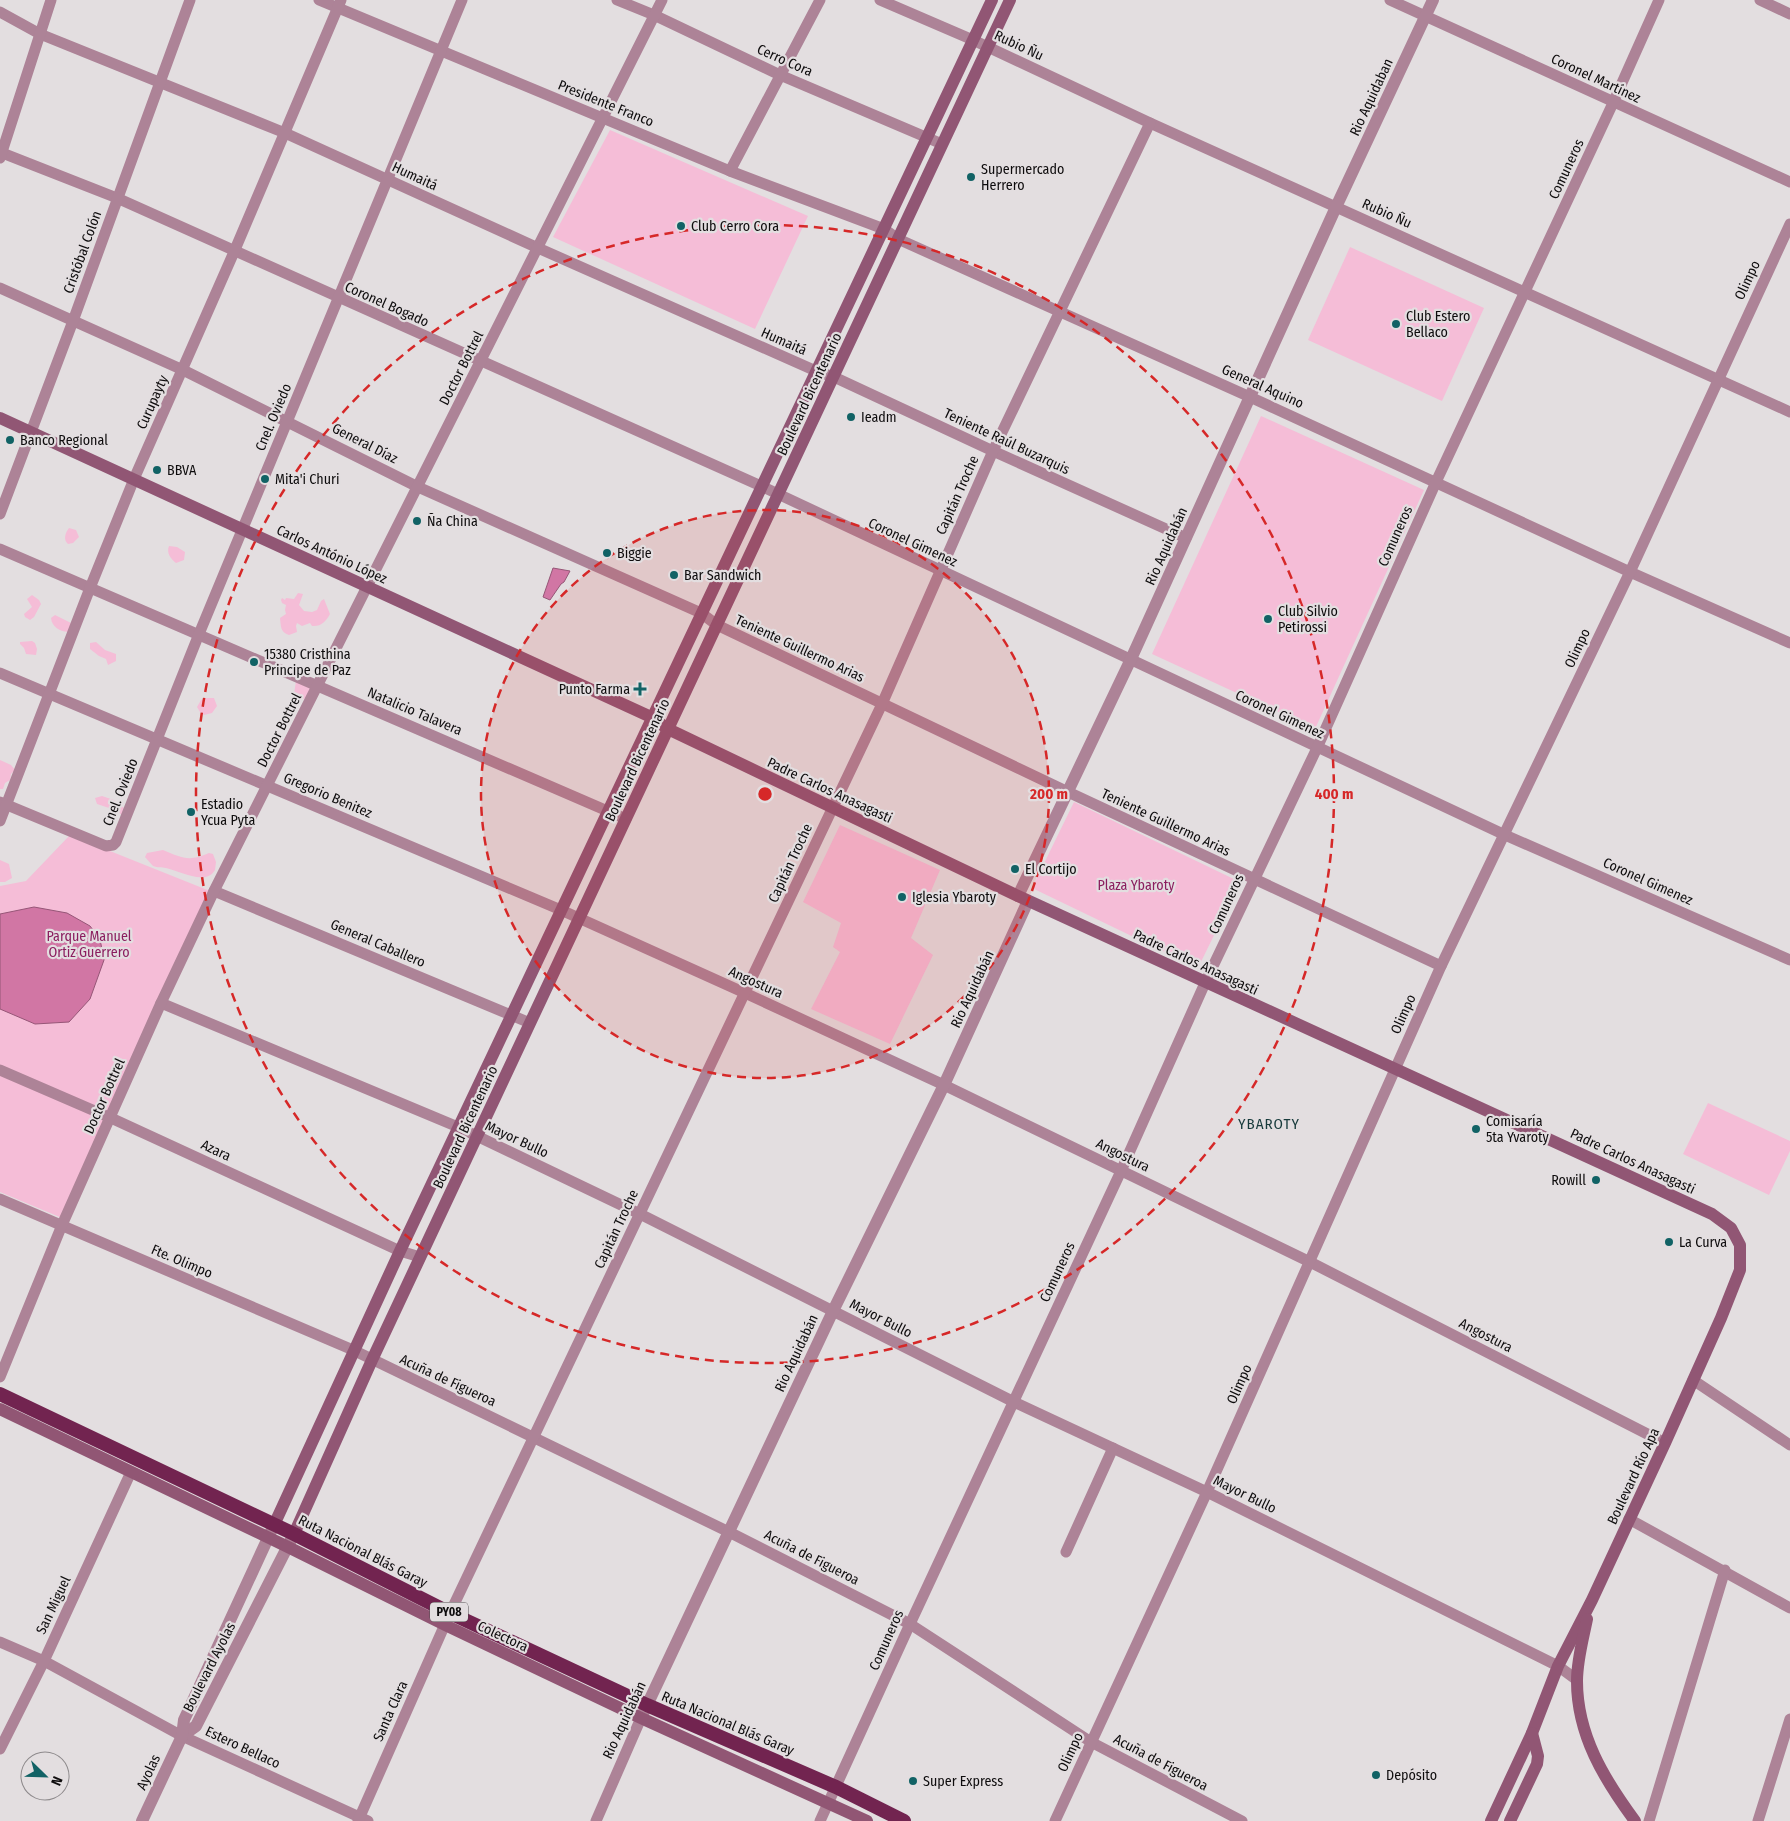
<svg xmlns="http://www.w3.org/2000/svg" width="1790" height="1821" viewBox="0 0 1790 1821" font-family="'Fira Sans Condensed',sans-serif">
<rect width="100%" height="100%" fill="#e3dee0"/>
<!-- green -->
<g fill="#f5bdd7">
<path d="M 610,130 L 808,216 L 755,329 L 553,237 Z"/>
<path d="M 1350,247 L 1484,308 L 1442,401 L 1308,340 Z"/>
<path d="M 1261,416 L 1424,490 L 1315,729 L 1152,654 Z"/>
<path d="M 69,528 L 76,530 L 79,537 L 73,543 L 68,544 C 63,540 65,533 69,528 Z"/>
<path d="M 169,546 L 177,547 L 185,552 L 184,560 L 176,563 C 171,559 166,553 169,546 Z"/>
<path d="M 298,593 L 303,594 L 299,605 L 304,611 L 312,612 L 317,610 L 321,601 L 324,599 L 330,614 C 326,621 321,627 312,626 L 310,623 L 302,626 L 297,623 L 296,626 L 297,632 L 289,635 C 280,632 281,626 280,618 L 286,614 L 285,610 L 286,605 L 282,603 L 281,600 L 282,598 L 285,600 L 286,598 L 294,599 Z"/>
<path d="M 32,595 L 39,600 L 41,604 L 34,617 L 30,620 L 25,617 L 24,614 L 32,607 L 27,599 Z"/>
<path d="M 55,615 L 71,623 L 68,632 C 59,631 52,627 51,618 Z"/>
<path d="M 32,641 L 35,643 L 37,649 L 36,655 L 26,654 L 24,648 L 20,644 L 20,642 Z"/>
<path d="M 96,642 L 105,650 L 116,654 L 116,661 L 108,665 L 106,659 L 99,656 L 90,649 L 90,643 Z"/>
<path d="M 296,681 L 311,687 L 306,698 L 300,700 L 295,698 L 294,694 Z"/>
<path d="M 207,698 L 214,698 L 217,706 L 212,713 L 204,715 L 200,712 L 197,707 L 201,700 Z"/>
<path d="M 0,760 L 11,765 L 15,770 L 11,774 L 10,780 L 5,783 L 3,789 L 0,789 Z"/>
<path d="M 102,796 L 114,800 L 124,808 L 122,816 L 118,811 L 97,804 L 95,798 Z"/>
<path d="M 1074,802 L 1240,882 L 1198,968 L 1032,888 Z"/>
<path d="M 840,825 L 940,870 L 911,938 L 933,955 L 890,1044 L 811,1009 L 840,952 L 833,947 L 841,923 L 803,902 Z"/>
<path d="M 70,835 L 210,891 L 62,1218 L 0,1192 L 0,886 L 26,881 Z"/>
<path d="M 163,850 C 182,858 189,862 209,853 L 213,854 L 216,862 L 215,870 C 206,886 179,871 166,868 C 161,867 158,868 153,866 L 145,857 L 147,853 Z"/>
<path d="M 0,860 L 9,864 L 12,878 L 5,882 L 0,882 Z"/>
<path d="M 1708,1103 L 1790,1141 L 1790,1151 L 1769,1195 L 1683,1154 Z"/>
</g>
<!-- water -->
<g fill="#d176a4" stroke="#965677">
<path d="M 553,568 L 570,571 L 564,582 L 561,584 L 550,600 L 543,597 Z"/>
<path d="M 34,907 L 67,913 L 90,926 L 100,939 L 104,960 L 90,999 L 69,1022 L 35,1024 L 0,1009 L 0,914 Z"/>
</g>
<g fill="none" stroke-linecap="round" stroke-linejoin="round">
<!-- minor -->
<g stroke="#ad8397" stroke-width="11">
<path d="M 319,0 L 730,171 L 884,229 L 898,239 L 1250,397 L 1630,572 L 1790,643"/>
<path d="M 617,0 L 654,15 L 780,75 L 942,144"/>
<path d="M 880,0 L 973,40 L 1150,123 L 1790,412"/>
<path d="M 1390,0 L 1790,182"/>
<path d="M 1760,0 L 1790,14"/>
<path d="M 0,12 L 40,34 L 285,133 L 538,248 L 816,371 L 834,377 L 993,451 L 1186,538"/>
<path d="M 0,152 L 117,198 L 761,486 L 1505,835 L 1790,960"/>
<path d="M 0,158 L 51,0"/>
<path d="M 730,171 L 820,0"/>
<path d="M 0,288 L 183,370 L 418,487 L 701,613 L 717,625 L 1068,792 L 1441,966"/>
<path d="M 0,514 L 73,321 L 190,0"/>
<path d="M 0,549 L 626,819"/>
<path d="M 0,673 L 561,910 L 745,993 L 944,1085 L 1310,1262 L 1665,1443"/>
<path d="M 0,802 L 106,846 L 113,845 L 116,842 L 199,634 L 462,0"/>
<path d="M 0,821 L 90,588 L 134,479 L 234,252 L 341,0"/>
<path d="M 214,891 L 530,1023"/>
<path d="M 161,1003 L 458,1127 L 640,1214 L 1014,1402 L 1207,1492 L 1558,1666 L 1577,1680"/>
<path d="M 0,1070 L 111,1118 L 400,1251 L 420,1257"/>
<path d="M 0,1199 L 353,1350 L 729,1532 L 910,1624 L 1091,1742 L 1242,1821"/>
<path d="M 0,1377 L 62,1225 L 161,1003 L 214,891 L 662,0"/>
<path d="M 1693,1380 L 1790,1445"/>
<path d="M 1629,1519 L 1790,1608"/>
<path d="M 1066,1552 L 1113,1448"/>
<path d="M 0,1642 L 44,1661 L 182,1736 L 368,1821"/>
<path d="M 0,1749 L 44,1661 L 131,1472"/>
<path d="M 358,1821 L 450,1613 L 882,704 L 993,451 L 1150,123"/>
<path d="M 596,1821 L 641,1718"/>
<path d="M 820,1821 L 910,1624 L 1121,1171 L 1205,983 L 1317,748 L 1436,482 L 1613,103 L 1659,0"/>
<path d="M 1055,1821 L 1207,1492 L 1441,966 L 1630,572 L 1790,224"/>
<path d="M 1649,1821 L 1725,1570"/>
<path d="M 1758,1821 L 1790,1719"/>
</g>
<!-- tertiary -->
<g stroke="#ad8397" stroke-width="12">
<path d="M 1018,896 L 1131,659 L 1336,207 L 1433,0"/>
<path d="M 641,1718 L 833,1311 L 944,1085 L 1028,901"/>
<path d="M 182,1736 L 196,1726 L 294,1534"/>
<path d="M 142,1821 L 182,1736 L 184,1720 L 274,1525"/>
</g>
<!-- secondary -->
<g stroke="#915674" stroke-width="12">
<path d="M 0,418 L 651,717 L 668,729 L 1018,896 L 1712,1214 L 1731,1228 L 1740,1245 L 1740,1270 L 1721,1318 L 1665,1443 L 1592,1600 L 1558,1666 L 1532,1733 L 1491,1821"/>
<path d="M 0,1409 L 288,1547 L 445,1625 L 641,1718 L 867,1821"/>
<path d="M 274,1525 L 400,1251 L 992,0"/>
<path d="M 294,1534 L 372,1360 L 1010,0"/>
<path d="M 1587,1619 C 1583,1639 1577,1660 1577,1681 C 1577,1735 1604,1779 1635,1821"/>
<path d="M 1510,1821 L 1537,1764 L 1538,1756 L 1532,1733"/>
</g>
<!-- trunk -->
<path stroke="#722450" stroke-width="14" d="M 0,1394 L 294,1534 L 450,1613 L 647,1705 L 836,1787 L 904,1821"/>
</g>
<!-- distance rings -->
<circle cx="765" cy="794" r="284" fill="#d62828" fill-opacity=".12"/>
<g fill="none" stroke="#d62828" stroke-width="2.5" stroke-dasharray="9 6">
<circle cx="765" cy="794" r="284"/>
<circle cx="765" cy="794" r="569"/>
</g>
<!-- markers -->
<g fill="#116265" stroke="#e3dee0" stroke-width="2">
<circle cx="971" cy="177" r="5"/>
<circle cx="681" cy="226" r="5"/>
<circle cx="1396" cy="324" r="5"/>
<circle cx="851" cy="417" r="5"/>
<circle cx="10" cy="440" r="5"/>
<circle cx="157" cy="470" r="5"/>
<circle cx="265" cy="479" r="5"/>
<circle cx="417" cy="521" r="5"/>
<circle cx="607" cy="553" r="5"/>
<circle cx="674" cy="575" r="5"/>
<circle cx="1268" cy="619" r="5"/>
<circle cx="254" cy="662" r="5"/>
<path d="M637.5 681.5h5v5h5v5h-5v5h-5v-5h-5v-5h5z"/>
<circle cx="191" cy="812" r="5"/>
<circle cx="1015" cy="869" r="5"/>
<circle cx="902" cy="897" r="5"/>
<circle cx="1476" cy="1129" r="5"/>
<circle cx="1596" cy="1180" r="5"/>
<circle cx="1669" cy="1242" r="5"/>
<circle cx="1376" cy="1775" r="5"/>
<circle cx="913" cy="1781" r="5"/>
</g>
<g text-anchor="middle" stroke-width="4.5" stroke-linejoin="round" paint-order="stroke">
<!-- shield labels -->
<rect fill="#e3dee0" stroke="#4e4b4c" stroke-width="1" x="430" y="1602.5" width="38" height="19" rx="4"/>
<g font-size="12" font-weight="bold" fill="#0e0c0d">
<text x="449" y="1616">PY08</text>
</g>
<!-- street labels -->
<g font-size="14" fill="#0e0c0d" stroke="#e3dee0">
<text transform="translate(1019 45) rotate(25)" y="5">Rubio Ñu</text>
<text transform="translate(785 60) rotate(24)" y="5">Cerro Cora</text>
<text transform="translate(1596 78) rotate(25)" y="5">Coronel Martínez</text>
<text transform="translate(1371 97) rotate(-65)" y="5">Rio Aquidaban</text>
<text transform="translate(606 103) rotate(22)" y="5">Presidente Franco</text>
<text transform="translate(1566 169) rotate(-65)" y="5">Comuneros</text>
<text transform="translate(415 176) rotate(25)" y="5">Humaitá</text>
<text transform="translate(1387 213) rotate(24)" y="5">Rubio Ñu</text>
<text transform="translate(82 252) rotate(-70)" y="5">Cristóbal Colón</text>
<text transform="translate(1747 280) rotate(-65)" y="5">Olimpo</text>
<text transform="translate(387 304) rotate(24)" y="5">Coronel Bogado</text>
<text transform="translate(784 341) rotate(24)" y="5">Humaitá</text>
<text transform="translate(461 368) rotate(-63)" y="5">Doctor Bottrel</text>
<text transform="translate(1263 386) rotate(24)" y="5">General Aquino</text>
<text transform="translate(809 394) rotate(-65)" y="5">Boulevard Bicentenario</text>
<text transform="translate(152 402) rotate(-66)" y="5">Curupayty</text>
<text transform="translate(273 417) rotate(-67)" y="5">Cnel. Oviedo</text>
<text transform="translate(1007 441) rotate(25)" y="5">Teniente Raúl Buzarquis</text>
<text transform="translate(365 443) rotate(27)" y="5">General Díaz</text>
<text transform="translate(957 495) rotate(-66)" y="5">Capitán Troche</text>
<text transform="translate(1395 536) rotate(-66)" y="5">Comuneros</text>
<text transform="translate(913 542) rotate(25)" y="5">Coronel Gimenez</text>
<text transform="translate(1166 546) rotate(-66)" y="5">Rio Aquidabán</text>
<text transform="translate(332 554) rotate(25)" y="5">Carlos António López</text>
<text transform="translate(800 648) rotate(25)" y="5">Teniente Guillermo Arias</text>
<text transform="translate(1577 648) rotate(-65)" y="5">Olimpo</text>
<text transform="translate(415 711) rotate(23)" y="5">Natalicio Talavera</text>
<text transform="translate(1280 714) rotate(25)" y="5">Coronel Gimenez</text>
<text transform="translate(279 730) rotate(-63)" y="5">Doctor Bottrel</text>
<text transform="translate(637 760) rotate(-65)" y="5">Boulevard Bicentenario</text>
<text transform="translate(830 790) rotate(25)" y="5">Padre Carlos Anasagasti</text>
<text transform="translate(120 792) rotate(-68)" y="5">Cnel. Oviedo</text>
<text transform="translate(328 795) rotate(23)" y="5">Gregorio Benitez</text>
<text transform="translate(1166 822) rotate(25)" y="5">Teniente Guillermo Arias</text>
<text transform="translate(790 863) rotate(-65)" y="5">Capitán Troche</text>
<text transform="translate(1648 881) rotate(24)" y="5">Coronel Gimenez</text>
<text transform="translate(1226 904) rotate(-65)" y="5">Comuneros</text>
<text transform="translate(378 943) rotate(23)" y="5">General Caballero</text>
<text transform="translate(1196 962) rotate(25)" y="5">Padre Carlos Anasagasti</text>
<text transform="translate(756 982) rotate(24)" y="5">Angostura</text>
<text transform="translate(972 989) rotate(-65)" y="5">Rio Aquidabán</text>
<text transform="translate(1403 1014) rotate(-66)" y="5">Olimpo</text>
<text transform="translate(104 1096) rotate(-66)" y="5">Doctor Bottrel</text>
<text transform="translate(465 1127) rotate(-65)" y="5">Boulevard Bicentenario</text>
<text transform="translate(517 1139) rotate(25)" y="5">Mayor Bullo</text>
<text transform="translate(216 1150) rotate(25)" y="5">Azara</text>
<text transform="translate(1123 1155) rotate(26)" y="5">Angostura</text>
<text transform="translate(1633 1161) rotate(25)" y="5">Padre Carlos Anasagasti</text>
<text transform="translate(616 1229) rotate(-65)" y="5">Capitán Troche</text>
<text transform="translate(182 1261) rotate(23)" y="5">Fte. Olimpo</text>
<text transform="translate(1057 1272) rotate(-65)" y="5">Comuneros</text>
<text transform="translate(881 1318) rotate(27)" y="5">Mayor Bullo</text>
<text transform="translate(1486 1335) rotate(27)" y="5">Angostura</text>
<text transform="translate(796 1353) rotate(-65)" y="5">Rio Aquidabán</text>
<text transform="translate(448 1380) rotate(25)" y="5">Acuña de Figueroa</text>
<text transform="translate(1239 1384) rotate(-66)" y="5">Olimpo</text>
<text transform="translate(1633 1476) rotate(-65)" y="5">Boulevard Río Apa</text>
<text transform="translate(1245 1494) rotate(26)" y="5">Mayor Bullo</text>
<text transform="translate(363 1551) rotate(27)" y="5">Ruta Nacional Blás Garay</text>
<text transform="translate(812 1557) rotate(27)" y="5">Acuña de Figueroa</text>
<text transform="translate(53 1605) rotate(-65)" y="5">San Miguel</text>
<text transform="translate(503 1636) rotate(25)" y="5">Colectora</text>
<text transform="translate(886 1640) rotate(-66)" y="5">Comuneros</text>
<text transform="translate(209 1667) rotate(-63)" y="5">Boulevard Ayolas</text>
<text transform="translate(390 1711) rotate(-66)" y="5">Santa Clara</text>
<text transform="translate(624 1720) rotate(-65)" y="5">Rio Aquidabán</text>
<text transform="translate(728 1723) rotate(23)" y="5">Ruta Nacional Blás Garay</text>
<text transform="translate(243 1747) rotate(25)" y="5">Estero Bellaco</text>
<text transform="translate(1070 1752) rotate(-65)" y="5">Olimpo</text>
<text transform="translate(1161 1762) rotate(28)" y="5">Acuña de Figueroa</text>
<text transform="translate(148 1772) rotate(-65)" y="5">Ayolas</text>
</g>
<!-- poi labels -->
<g font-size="14" fill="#0e0c0d" stroke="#e3dee0" text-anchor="start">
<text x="981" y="174">Supermercado<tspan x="981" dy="16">Herrero</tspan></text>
<text x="691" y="231">Club Cerro Cora</text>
<text x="1406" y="321">Club Estero<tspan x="1406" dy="16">Bellaco</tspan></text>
<text x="861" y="422">Ieadm</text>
<text x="20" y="445">Banco Regional</text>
<text x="167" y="475">BBVA</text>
<text x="275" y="484">Mita'i Churi</text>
<text x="427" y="526">Ña China</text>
<text x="617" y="558">Biggie</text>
<text x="684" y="580">Bar Sandwich</text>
<text x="1278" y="616">Club Silvio<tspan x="1278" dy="16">Petirossi</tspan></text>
<text x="264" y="659">15380 Cristhina<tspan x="264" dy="16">Principe de Paz</tspan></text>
<text x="630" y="694" text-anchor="end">Punto Farma</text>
<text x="201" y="809">Estadio<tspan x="201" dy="16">Ycua Pyta</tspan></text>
<text x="1025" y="874">El Cortijo</text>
<text x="912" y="902">Iglesia Ybaroty</text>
<text x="1486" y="1126">Comisaría<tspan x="1486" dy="16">5ta Yvaroty</tspan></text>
<text x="1586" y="1185" text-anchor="end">Rowill</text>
<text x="1679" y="1247">La Curva</text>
<text x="1386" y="1780">Depósito</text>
<text x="923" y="1786">Super Express</text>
</g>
<!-- park labels -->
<g font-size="14" fill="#8b1e5f" stroke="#e3dee0">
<text x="1136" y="890">Plaza Ybaroty</text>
<text x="89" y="941">Parque Manuel<tspan x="89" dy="16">Ortiz Guerrero</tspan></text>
</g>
<!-- neighbourhood labels -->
<g font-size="15" letter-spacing="1" fill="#183b3c" stroke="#e3dee0">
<text x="1269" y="1129">YBAROTY</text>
</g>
</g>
<circle cx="765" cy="794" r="8" fill="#d62828" stroke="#e3dee0" stroke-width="2.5"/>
<g font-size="15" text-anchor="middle" font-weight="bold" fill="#d62828" stroke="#e3dee0" stroke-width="4.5" stroke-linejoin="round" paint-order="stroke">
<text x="1049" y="799">200 m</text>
<text x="1334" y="799">400 m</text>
</g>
<!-- north arrow -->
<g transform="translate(45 1776) rotate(113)"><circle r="24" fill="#e3dee0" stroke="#8e8a8c"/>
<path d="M0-4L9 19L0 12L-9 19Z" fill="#116265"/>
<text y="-8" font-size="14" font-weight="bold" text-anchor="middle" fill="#0e0c0d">N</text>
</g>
</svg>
